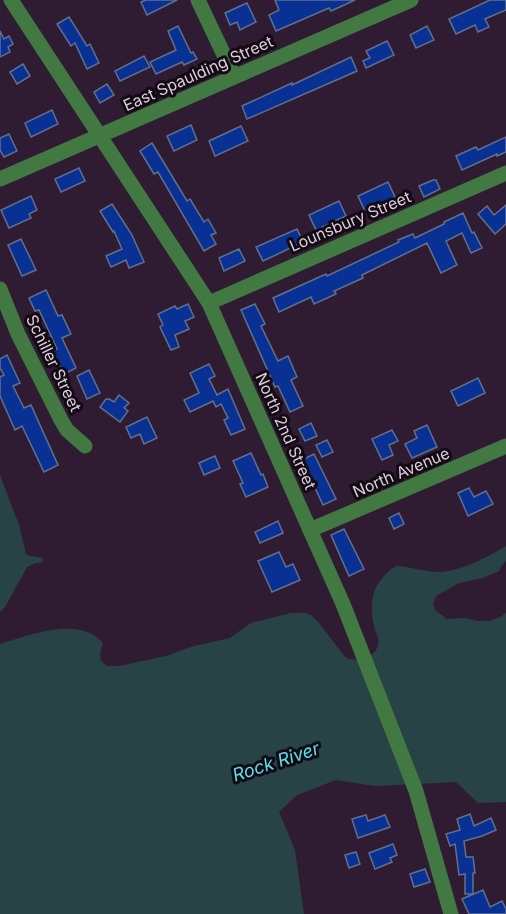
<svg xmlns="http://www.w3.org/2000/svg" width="506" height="914" viewBox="0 0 506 914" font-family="Inter,sans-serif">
<rect width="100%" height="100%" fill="#301c32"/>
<!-- water -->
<g fill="#284346">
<path d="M 0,475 L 19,525 L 26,554 L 29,556 L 43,558 L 43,562 L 36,563 L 27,567 L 5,607 L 0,612 Z"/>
<path d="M 506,546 L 506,561 L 502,565 L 499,571 L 483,578 L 459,583 L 436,596 L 433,603 L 435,610 L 447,619 L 465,618 L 478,621 L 489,621 L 500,617 L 506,613 L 506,802 L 478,803 L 456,782 L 374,786 L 336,780 L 297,795 L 279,812 L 295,850 L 304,914 L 0,914 L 0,644 C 29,635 80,615 103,643 L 100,653 L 101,661 L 107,666 L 119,666 L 166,656 L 194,646 L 230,638 L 251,623 L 291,613 L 306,613 L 311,615 L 319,623 L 345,657 C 355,663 377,658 378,644 C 379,639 377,635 375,630 C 371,613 369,596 380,581 C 385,575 389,569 397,566 C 410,567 427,572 440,572 C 459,572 490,556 506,546 Z"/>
</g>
<!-- building -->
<g fill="#093194" stroke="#61708e" stroke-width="1.5">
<path d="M 146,0 L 177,0 L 147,15 L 141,2 Z"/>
<path d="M 275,0 L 355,0 L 331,11 L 329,8 L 276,31 L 269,15 L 279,10 Z"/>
<path d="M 490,0 L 506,0 L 506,10 L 485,19 L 489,27 L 478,32 L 475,25 L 456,34 L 449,19 Z"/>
<path d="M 247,3 L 256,22 L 240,30 L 237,22 L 230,25 L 225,13 Z"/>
<path d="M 69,17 L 87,46 L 90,44 L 99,63 L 87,69 L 75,43 L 71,46 L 57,24 Z"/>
<path d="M 178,26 L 191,53 L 193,52 L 197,59 L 184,65 L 182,62 L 156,74 L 150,62 L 176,50 L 168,31 Z"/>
<path d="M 427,26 L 434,40 L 416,48 L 410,35 Z"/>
<path d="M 0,31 L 4,39 L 9,36 L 13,44 L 8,47 L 10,52 L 0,57 Z"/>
<path d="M 387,41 L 394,55 L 366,68 L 363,61 L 370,58 L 366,51 Z"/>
<path d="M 144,56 L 150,67 L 120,81 L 115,71 Z"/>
<path d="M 351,57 L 357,71 L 247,119 L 242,106 L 292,83 L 292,85 Z"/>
<path d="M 23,64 L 30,76 L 17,84 L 10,72 Z"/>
<path d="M 107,84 L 114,95 L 100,103 L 94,92 Z"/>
<path d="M 52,110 L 58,124 L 31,137 L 25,123 Z"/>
<path d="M 191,125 L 197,140 L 174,151 L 167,136 Z"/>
<path d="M 241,126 L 248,141 L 215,156 L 209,141 Z"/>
<path d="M 9,134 L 17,151 L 4,157 L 0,150 L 0,138 Z"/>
<path d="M 506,137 L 506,152 L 497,156 L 497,154 L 462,170 L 456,156 L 476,147 L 478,150 Z"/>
<path d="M 152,143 L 187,201 L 190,199 L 204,222 L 208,219 L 216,233 L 211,235 L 216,244 L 204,251 L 158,172 L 154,174 L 140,151 Z"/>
<path d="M 79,168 L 85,181 L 61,192 L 55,179 Z"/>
<path d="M 433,180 L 436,180 L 440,189 L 424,197 L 419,186 Z"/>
<path d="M 388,182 L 395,197 L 365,211 L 358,196 Z"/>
<path d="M 31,196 L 37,210 L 29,214 L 31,218 L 9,228 L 1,210 Z"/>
<path d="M 339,201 L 346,216 L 316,230 L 309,215 Z"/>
<path d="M 112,204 L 132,235 L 144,262 L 129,268 L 126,260 L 111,267 L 106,256 L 122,249 L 114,231 L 113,232 L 100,211 Z"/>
<path d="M 506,205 L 506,224 L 495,234 L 478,214 L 487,206 L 494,215 Z"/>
<path d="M 463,213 L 472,233 L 474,232 L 482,248 L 471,253 L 462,233 L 446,241 L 457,265 L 441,273 L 427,243 L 362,275 L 363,278 L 334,291 L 336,294 L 314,304 L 311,297 L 279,312 L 273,298 L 326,274 L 327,276 L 399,242 L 398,240 L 413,234 L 415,238 L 444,224 L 444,222 Z"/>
<path d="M 297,229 L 303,242 L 263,261 L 256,247 Z"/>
<path d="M 21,239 L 36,270 L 22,276 L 8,245 Z"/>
<path d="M 239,249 L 245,261 L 224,271 L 219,258 Z"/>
<path d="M 46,290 L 58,316 L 62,315 L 71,334 L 62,338 L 76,368 L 64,374 L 53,350 L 57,349 L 39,310 L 35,311 L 29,298 Z"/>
<path d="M 188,304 L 194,317 L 185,321 L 189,329 L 175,335 L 179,347 L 171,350 L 160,327 L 163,325 L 158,314 L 175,306 L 177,309 Z"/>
<path d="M 255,304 L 265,324 L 261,326 L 278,361 L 288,356 L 297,377 L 291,380 L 303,406 L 290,412 L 278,386 L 275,387 L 241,310 Z"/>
<path d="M 7,355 L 20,383 L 13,386 L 24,408 L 31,405 L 58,465 L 44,472 L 22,426 L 15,430 L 0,396 L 0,377 L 4,375 L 0,368 L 0,359 Z"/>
<path d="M 209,364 L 215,376 L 209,379 L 217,395 L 228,389 L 245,429 L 231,435 L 224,420 L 228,418 L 221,404 L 216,407 L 213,401 L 190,412 L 184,400 L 199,393 L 190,373 Z"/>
<path d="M 89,370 L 100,393 L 87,399 L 77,376 Z"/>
<path d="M 478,378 L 485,393 L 458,406 L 451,391 Z"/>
<path d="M 119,395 L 129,403 L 124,408 L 128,411 L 120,422 L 100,407 L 106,399 L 109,399 L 114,402 Z"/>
<path d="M 147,417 L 157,438 L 144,444 L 140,434 L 131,438 L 126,427 Z"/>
<path d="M 311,423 L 317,436 L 305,441 L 299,429 Z"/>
<path d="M 427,425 L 437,447 L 412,458 L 405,444 L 417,438 L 414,431 Z"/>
<path d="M 392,430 L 398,441 L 389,445 L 393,455 L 382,460 L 372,439 Z"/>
<path d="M 327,440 L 333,452 L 322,457 L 316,445 Z"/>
<path d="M 251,453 L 261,475 L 263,474 L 268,487 L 246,497 L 240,484 L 243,483 L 233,461 Z"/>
<path d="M 314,454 L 336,499 L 323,505 L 302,460 Z"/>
<path d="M 215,456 L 220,468 L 204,475 L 199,463 Z"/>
<path d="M 469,488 L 474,497 L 486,491 L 493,504 L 468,516 L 458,493 Z"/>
<path d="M 399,513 L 404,524 L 394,529 L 389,518 Z"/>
<path d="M 278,521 L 283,533 L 260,543 L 255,532 Z"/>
<path d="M 344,529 L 364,569 L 349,576 L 331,535 Z"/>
<path d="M 279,552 L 286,567 L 293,564 L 300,580 L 272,592 L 258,561 Z"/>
<path d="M 470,814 L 474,826 L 491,818 L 496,830 L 482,836 L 464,841 L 466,857 L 473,857 L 475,873 L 473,873 L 473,894 L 465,894 L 465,874 L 459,875 L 455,844 L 450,846 L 446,834 L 460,830 L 457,819 Z"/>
<path d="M 366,815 L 368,821 L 385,815 L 390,827 L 358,838 L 352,819 Z"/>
<path d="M 393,844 L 397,855 L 390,858 L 392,862 L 375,869 L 369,853 Z"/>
<path d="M 356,852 L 360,864 L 349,868 L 345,855 Z"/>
<path d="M 425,869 L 430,882 L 414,887 L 410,874 Z"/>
<path d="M 483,890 L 490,907 L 502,901 L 506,909 L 506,914 L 469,914 L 462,899 Z"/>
</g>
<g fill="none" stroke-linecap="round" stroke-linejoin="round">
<!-- minor -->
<g stroke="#427841" stroke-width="15">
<path d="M 11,0 L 209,303 L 343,604 L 416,791 L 451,914"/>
<path d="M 198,0 L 234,76"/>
<path d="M 0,179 L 411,0"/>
<path d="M 0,289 L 18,334 L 61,420 L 67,430 L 85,446"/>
<path d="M 209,303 L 506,173"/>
<path d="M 310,530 L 506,446"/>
</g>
</g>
<g text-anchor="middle" stroke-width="6" stroke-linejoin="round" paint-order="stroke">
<!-- street labels -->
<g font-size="16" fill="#dccedd" stroke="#130a14">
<text transform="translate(198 73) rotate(-24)" y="6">East Spaulding Street</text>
<text transform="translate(350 221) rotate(-23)" y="6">Lounsbury Street</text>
<text transform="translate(54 363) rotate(64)" y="6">Schiller Street</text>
<text transform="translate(286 431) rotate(66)" y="6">North 2nd Street</text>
<text transform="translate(401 472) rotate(-23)" y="6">North Avenue</text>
</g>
<!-- water labels -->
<g font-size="18" font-style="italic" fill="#56e0ed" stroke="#130a14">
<text transform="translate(276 762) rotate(-18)" y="6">Rock River</text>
</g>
</g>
</svg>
